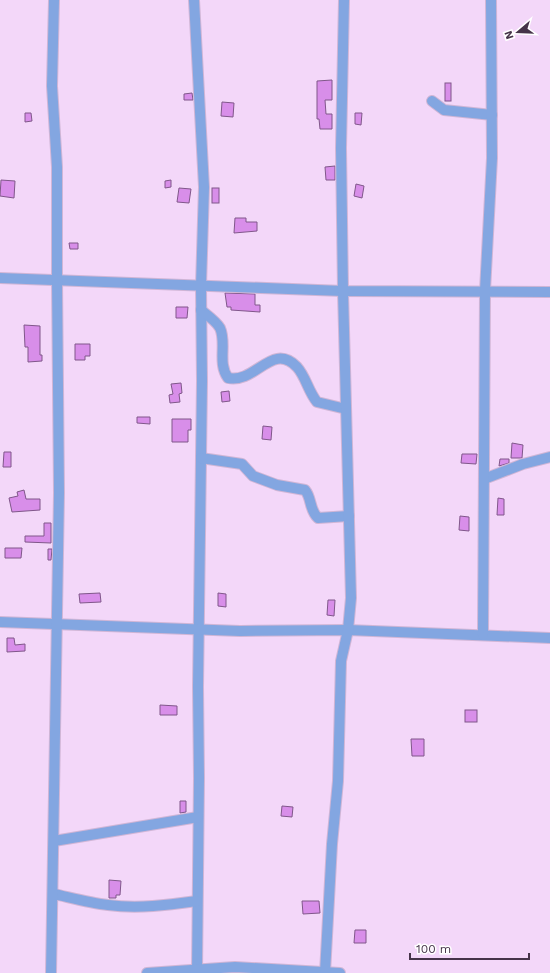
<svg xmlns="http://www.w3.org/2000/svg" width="550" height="973" viewBox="0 0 550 973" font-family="'Work Sans',sans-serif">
<rect width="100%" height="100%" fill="#f3d7f9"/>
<!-- building -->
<g fill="#d88ee9" stroke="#80578a">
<path d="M 332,80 L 332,100 L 325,100 L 326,114 L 332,114 L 332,129 L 320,129 L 319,119 L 317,119 L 317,81 Z"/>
<rect x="445" y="83" width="6" height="18"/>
<path d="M 192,93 L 193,100 L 184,100 L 184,94 Z"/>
<path d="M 222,102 L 234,103 L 233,117 L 221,116 Z"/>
<path d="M 25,113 L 31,113 L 32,121 L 25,122 Z"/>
<path d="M 355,113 L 362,113 L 361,125 L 355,124 Z"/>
<path d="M 335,166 L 335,180 L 326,180 L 325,167 Z"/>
<path d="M 1,180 L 15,181 L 14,198 L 0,196 Z"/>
<path d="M 171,180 L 171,187 L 165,188 L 165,181 Z"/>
<path d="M 356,184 L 364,186 L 362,198 L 354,196 Z"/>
<path d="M 179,188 L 191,189 L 189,203 L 177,202 Z"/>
<rect x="212" y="188" width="7" height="15"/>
<path d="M 235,218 L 246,218 L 246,222 L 257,222 L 257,231 L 234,233 Z"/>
<path d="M 69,243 L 78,243 L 78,249 L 70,249 Z"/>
<path d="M 225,293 L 255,294 L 255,305 L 260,305 L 260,312 L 231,310 L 231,307 L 227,307 Z"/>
<path d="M 176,307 L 188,307 L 187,318 L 176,318 Z"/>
<path d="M 24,325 L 40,326 L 40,355 L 42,355 L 42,361 L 28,362 L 28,347 L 25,347 Z"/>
<path d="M 75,344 L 90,344 L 90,356 L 85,356 L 85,360 L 75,360 Z"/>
<path d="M 181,383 L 182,393 L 179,394 L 180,402 L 170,403 L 169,395 L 173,394 L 171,384 Z"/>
<path d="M 229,391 L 230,401 L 222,402 L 221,392 Z"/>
<path d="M 137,417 L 150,417 L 150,424 L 137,423 Z"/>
<path d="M 172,419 L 191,419 L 191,430 L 188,430 L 188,442 L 172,442 Z"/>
<path d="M 263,426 L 272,427 L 271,440 L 262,439 Z"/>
<path d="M 512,443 L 523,445 L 522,458 L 511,458 Z"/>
<path d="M 4,452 L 11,452 L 11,467 L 3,467 Z"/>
<path d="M 462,454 L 477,454 L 476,464 L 461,463 Z"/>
<path d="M 500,459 L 509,459 L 509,463 L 499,466 Z"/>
<path d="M 24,490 L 26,499 L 40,499 L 40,510 L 12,512 L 9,498 L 18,496 L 17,492 Z"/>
<path d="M 498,498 L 504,499 L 504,515 L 497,515 Z"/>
<path d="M 460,516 L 469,517 L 469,531 L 459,530 Z"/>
<path d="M 44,523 L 51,523 L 51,543 L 25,542 L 25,536 L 44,536 Z"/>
<path d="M 5,548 L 22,548 L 21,558 L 5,558 Z"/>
<path d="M 48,549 L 52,549 L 51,560 L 48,560 Z"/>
<path d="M 100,593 L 101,602 L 80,603 L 79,594 Z"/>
<path d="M 218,593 L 226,594 L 226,607 L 218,606 Z"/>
<path d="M 328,600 L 335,600 L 334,616 L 327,615 Z"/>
<path d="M 7,638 L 14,638 L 15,645 L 25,644 L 25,651 L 7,652 Z"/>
<path d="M 160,705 L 177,706 L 177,715 L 160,715 Z"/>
<rect x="465" y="710" width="12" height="12"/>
<path d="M 411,739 L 424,739 L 424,756 L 412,756 Z"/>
<path d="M 180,801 L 186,801 L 186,812 L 180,813 Z"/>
<path d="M 282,806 L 293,807 L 292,817 L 281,816 Z"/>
<path d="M 109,880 L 121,881 L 120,895 L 116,895 L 116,898 L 109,898 Z"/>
<path d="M 302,901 L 319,901 L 320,913 L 303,914 Z"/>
<path d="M 355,930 L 366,930 L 366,943 L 354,943 Z"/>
</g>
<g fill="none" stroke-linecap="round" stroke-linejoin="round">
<!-- minor casing -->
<g stroke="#d0b6d6" stroke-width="12">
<g id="minor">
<path d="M 194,0 L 204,187 L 201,286 L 202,381 L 198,687 L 199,778 L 197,973"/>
<path d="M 432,101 L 444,110 L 492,115"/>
<path d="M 0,278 L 343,291 L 550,292"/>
<path d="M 201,310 C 207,315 216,321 220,328 C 227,343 217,363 228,378 C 256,384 272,341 297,367 C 306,377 308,391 317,402 L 346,409"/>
<path d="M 201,458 L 242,464 L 253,476 L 277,485 L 305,490 C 312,498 309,510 318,518 L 349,516"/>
<path d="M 484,479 L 523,464 L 550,457"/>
<path d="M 0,622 L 240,631 L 348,630 L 550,638"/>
<path d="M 483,635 L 485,291 L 492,158 L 491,0"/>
<path d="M 54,841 L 198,817"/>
<path d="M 54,894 C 72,898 90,903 108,905 C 138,909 168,905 197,901"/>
<path d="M 51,973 L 59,493 L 57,280 L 57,167 L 52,86 L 54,0"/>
<path d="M 147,973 L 235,967 L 340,973"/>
<path d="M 325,973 L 332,844 L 338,781 L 341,661 L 348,630 L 351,598 L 343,291 L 341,148 L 344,0"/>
</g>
</g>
<!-- minor -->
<use href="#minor" stroke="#83a6e1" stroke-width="10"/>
</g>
<!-- north arrow -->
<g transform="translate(518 32) rotate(251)" stroke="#ffffff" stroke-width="3" paint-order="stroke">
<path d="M0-3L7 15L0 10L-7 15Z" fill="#453349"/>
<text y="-6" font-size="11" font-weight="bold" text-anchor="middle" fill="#453349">N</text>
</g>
<!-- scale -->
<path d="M410 953v6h119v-6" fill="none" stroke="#453349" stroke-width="2"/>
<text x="416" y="953" font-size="12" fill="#453349" stroke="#ffffff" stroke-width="3" paint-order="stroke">100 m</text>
</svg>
